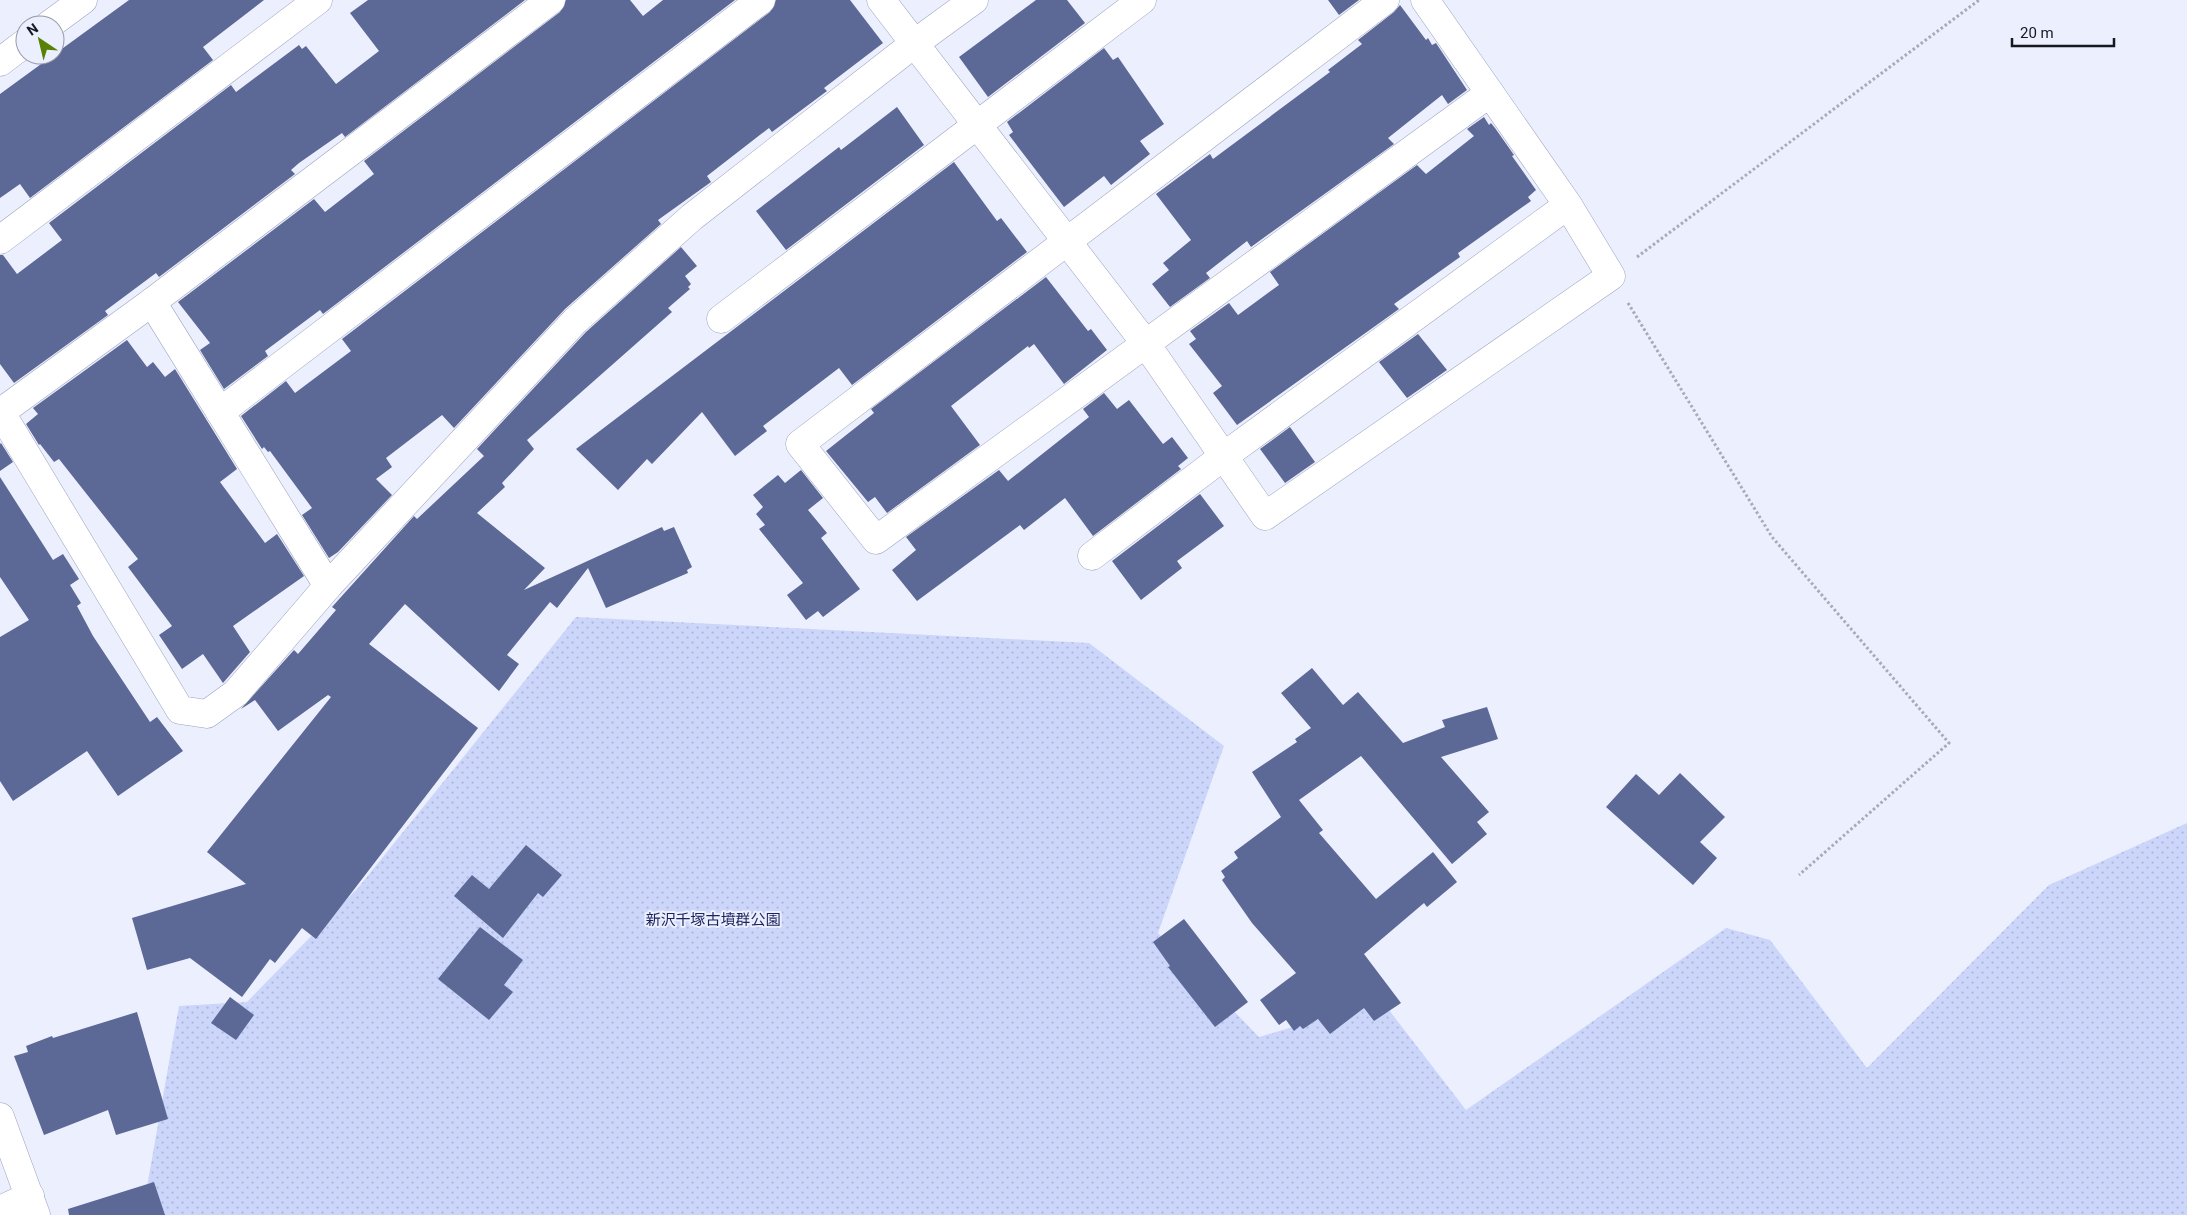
<svg xmlns="http://www.w3.org/2000/svg" width="2187" height="1215" viewBox="0 0 2187 1215" font-family="Roboto,'Noto Sans JP',sans-serif">
<defs>
<pattern id="park-dots" width="8" height="8" patternUnits="userSpaceOnUse" patternTransform="scale(1.25)"><rect width="8" height="8" fill="#ccd6fa"/><path d="M2 2h.1M6 6h.1" fill="none" stroke="#aeb7d6" stroke-width="1.8" stroke-linecap="round"/></pattern>
</defs>
<rect width="100%" height="100%" fill="#ebeffe"/>
<!-- park -->
<path fill="url(#park-dots)" d="M 576,617 L 1089,643 L 1224,746 L 1158,933 L 1259,1037 L 1382,1001 L 1466,1110 L 1726,928 L 1770,940 L 1867,1068 L 2049,885 L 2187,823 L 2187,1215 L 142,1215 L 179,1006 L 247,1002 L 358,888 Z"/>
<!-- building -->
<g fill="#5c6895">
<path d="M 129,0 L 264,0 L 203,47 L 213,60 L 30,198 L 20,184 L 0,198 L 0,94 Z"/>
<path d="M 368,0 L 525,0 L 345,137 L 342,133 L 299,163 L 291,170 L 295,174 L 159,277 L 156,273 L 105,311 L 108,315 L 14,383 L 0,364 L 0,255 L 3,255 L 17,274 L 62,240 L 49,223 L 231,85 L 236,92 L 299,45 L 302,49 L 306,46 L 336,84 L 379,51 L 350,13 Z"/>
<path d="M 566,0 L 630,0 L 643,16 L 663,0 L 735,0 L 323,314 L 320,310 L 265,351 L 268,356 L 224,389 L 200,350 L 210,343 L 178,302 L 314,199 L 325,212 L 374,174 L 364,161 L 560,12 Z"/>
<path d="M 776,0 L 850,0 L 883,43 L 824,88 L 827,91 L 772,132 L 769,128 L 707,176 L 711,182 L 658,220 L 661,224 L 565,309 L 454,428 L 442,415 L 386,458 L 392,467 L 376,479 L 392,495 L 338,552 L 329,558 L 302,515 L 312,508 L 270,451 L 268,452 L 264,447 L 262,449 L 241,416 L 286,381 L 295,393 L 351,351 L 342,339 L 770,12 Z"/>
<path d="M 1036,0 L 1067,0 L 1085,23 L 988,97 L 959,57 Z"/>
<path d="M 1328,0 L 1359,0 L 1339,15 Z"/>
<path d="M 1400,5 L 1426,40 L 1428,38 L 1432,45 L 1436,43 L 1467,90 L 1448,104 L 1442,95 L 1388,138 L 1394,144 L 1251,247 L 1247,241 L 1206,273 L 1210,278 L 1170,307 L 1152,284 L 1169,270 L 1163,263 L 1191,240 L 1156,194 L 1210,154 L 1213,159 L 1330,72 L 1328,70 L 1362,44 L 1358,40 L 1394,12 Z"/>
<path d="M 1104,48 L 1113,60 L 1118,57 L 1164,124 L 1140,141 L 1150,154 L 1111,185 L 1104,176 L 1064,207 L 1009,135 L 1013,132 L 1007,122 Z"/>
<path d="M 897,107 L 924,145 L 786,250 L 756,211 L 839,147 L 841,150 Z"/>
<path d="M 1484,117 L 1489,125 L 1491,123 L 1495,128 L 1514,155 L 1512,156 L 1536,190 L 1528,197 L 1531,201 L 1458,253 L 1460,257 L 1394,304 L 1399,309 L 1237,425 L 1213,393 L 1222,386 L 1189,344 L 1196,339 L 1190,331 L 1229,303 L 1238,315 L 1279,285 L 1270,272 L 1417,165 L 1426,174 L 1474,136 L 1467,129 Z"/>
<path d="M 954,162 L 997,221 L 1001,218 L 1027,252 L 852,385 L 839,368 L 763,426 L 767,431 L 735,456 L 702,412 L 652,464 L 647,459 L 618,490 L 576,449 Z"/>
<path d="M 681,247 L 697,266 L 685,276 L 691,284 L 688,287 L 690,289 L 668,308 L 672,312 L 527,440 L 534,449 L 502,483 L 505,487 L 477,513 L 545,568 L 524,590 L 662,527 L 664,531 L 674,527 L 692,567 L 687,570 L 688,573 L 606,608 L 588,568 L 557,608 L 550,602 L 507,655 L 519,664 L 499,691 L 405,604 L 369,644 L 478,728 L 316,939 L 302,928 L 275,963 L 270,959 L 242,997 L 190,958 L 147,970 L 132,918 L 246,884 L 207,852 L 331,697 L 328,695 L 278,731 L 255,700 L 241,709 L 294,650 L 298,654 L 336,610 L 332,607 L 414,516 L 417,519 L 484,456 L 477,449 L 586,332 Z"/>
<path d="M 1046,277 L 1088,331 L 1091,329 L 1107,350 L 1064,384 L 1034,344 L 1029,348 L 1028,346 L 951,406 L 980,445 L 887,513 L 875,497 L 868,502 L 826,451 L 874,413 L 871,409 Z"/>
<path d="M 1418,334 L 1447,370 L 1407,398 L 1379,362 Z"/>
<path d="M 127,340 L 147,367 L 153,362 L 165,377 L 175,369 L 237,469 L 220,482 L 265,543 L 277,534 L 304,576 L 233,626 L 250,652 L 223,683 L 203,654 L 182,669 L 159,635 L 172,626 L 128,567 L 138,559 L 59,459 L 54,462 L 40,444 L 39,445 L 26,424 L 38,414 L 33,408 Z"/>
<path d="M 1104,393 L 1117,409 L 1129,400 L 1163,444 L 1172,437 L 1188,458 L 1178,466 L 1181,469 L 1093,536 L 1065,498 L 1024,530 L 1020,525 L 917,601 L 892,570 L 916,550 L 906,537 L 999,470 L 1008,481 L 1089,417 L 1083,409 Z"/>
<path d="M 1290,427 L 1315,462 L 1285,483 L 1260,449 Z"/>
<path d="M 1,443 L 13,462 L 0,471 L 0,444 Z"/>
<path d="M 801,470 L 823,498 L 808,510 L 827,533 L 821,538 L 860,589 L 823,617 L 818,611 L 806,620 L 787,595 L 803,583 L 759,529 L 765,525 L 756,514 L 763,507 L 753,495 L 778,475 L 785,483 Z"/>
<path d="M 0,477 L 53,560 L 63,554 L 79,579 L 70,585 L 81,603 L 77,606 L 93,636 L 150,722 L 157,717 L 183,751 L 118,796 L 87,751 L 13,801 L 0,781 L 0,637 L 29,620 L 0,577 Z"/>
<path d="M 1200,494 L 1224,526 L 1177,561 L 1182,568 L 1141,600 L 1112,561 Z"/>
<path d="M 1312,668 L 1343,705 L 1358,692 L 1403,743 L 1445,727 L 1442,720 L 1487,707 L 1498,739 L 1441,757 L 1489,812 L 1477,822 L 1487,834 L 1452,864 L 1361,756 L 1299,800 L 1323,830 L 1319,833 L 1376,899 L 1433,852 L 1457,882 L 1427,907 L 1424,903 L 1364,954 L 1401,1003 L 1374,1021 L 1364,1008 L 1330,1034 L 1318,1019 L 1303,1029 L 1300,1026 L 1294,1031 L 1286,1020 L 1279,1025 L 1260,1000 L 1296,973 L 1252,923 L 1222,880 L 1225,877 L 1221,871 L 1238,858 L 1234,852 L 1281,817 L 1252,772 L 1297,742 L 1295,739 L 1311,728 L 1281,693 Z"/>
<path d="M 1680,773 L 1725,817 L 1700,842 L 1717,858 L 1693,885 L 1606,807 L 1636,774 L 1659,795 Z"/>
<path d="M 526,845 L 562,875 L 543,897 L 538,893 L 503,938 L 454,896 L 472,875 L 489,889 Z"/>
<path d="M 1184,919 L 1248,1002 L 1215,1027 L 1168,967 L 1170,966 L 1153,942 Z"/>
<path d="M 480,927 L 523,960 L 504,985 L 513,992 L 489,1020 L 438,979 Z"/>
<path d="M 230,997 L 254,1015 L 236,1040 L 211,1023 Z"/>
<path d="M 137,1012 L 168,1119 L 116,1135 L 108,1110 L 44,1135 L 14,1056 L 28,1052 L 26,1046 L 52,1036 L 53,1038 Z"/>
<path d="M 154,1182 L 165,1215 L 69,1215 L 68,1209 Z"/>
</g>
<g fill="none" stroke-linecap="round" stroke-linejoin="round">
<!-- minor casing -->
<g stroke="#9da4bb" stroke-width="29">
<g id="minor">
<path d="M 881,0 L 1146,344 L 1265,516 L 1611,276 L 1568,205 L 1425,0"/>
<path d="M 1385,0 L 800,444 L 876,540 L 1490,93"/>
<path d="M 49,25 L 83,0"/>
<path d="M 0,62 L 25,43"/>
<path d="M 0,240 L 318,0"/>
<path d="M 152,302 L 328,586"/>
<path d="M 721,319 L 1142,0"/>
<path d="M 0,411 L 180,710 L 207,714 L 236,693 L 328,586 L 575,321 L 692,217 L 915,43 L 974,0"/>
<path d="M 1,412 L 152,302 L 551,0"/>
<path d="M 220,412 L 761,0"/>
<path d="M 1092,556 L 1224,456 L 1568,205"/>
<path d="M 0,1117 L 36,1215"/>
<path d="M 0,1210 L 30,1196"/>
</g>
</g>
<!-- path -->
<g stroke="#a7aab7" stroke-width="3" stroke-dasharray="2.5 2.5" stroke-linecap="butt">
<path d="M 1637,257 L 1979,0"/>
<path d="M 1628,303 L 1772,537 L 1949,743 L 1799,875"/>
</g>
<!-- minor -->
<use href="#minor" stroke="#fff" stroke-width="28"/>
</g>
<g text-anchor="middle" stroke-width="4" stroke-linejoin="round" paint-order="stroke">
<!-- park labels -->
<g font-size="15" fill="#1b235d" stroke="#ebeffe">
<text x="713" y="925">新沢千塚古墳群公園</text>
</g>
</g>
<!-- north arrow -->
<g transform="translate(40 40) rotate(325)"><circle r="24" fill="#ebeffe" stroke="#9699a5"/>
<path d="M0-4L9 19L0 12L-9 19Z" fill="#588106"/>
<text y="-8" font-size="14" font-weight="bold" text-anchor="middle" fill="#161820">N</text>
</g>
<!-- scale -->
<path d="M2012 38v8h102v-8" fill="none" stroke="#161820" stroke-width="2.5"/>
<text x="2020" y="38" font-size="15" fill="#161820" stroke="#ebeffe" stroke-width="4" paint-order="stroke">20 m</text>
</svg>
